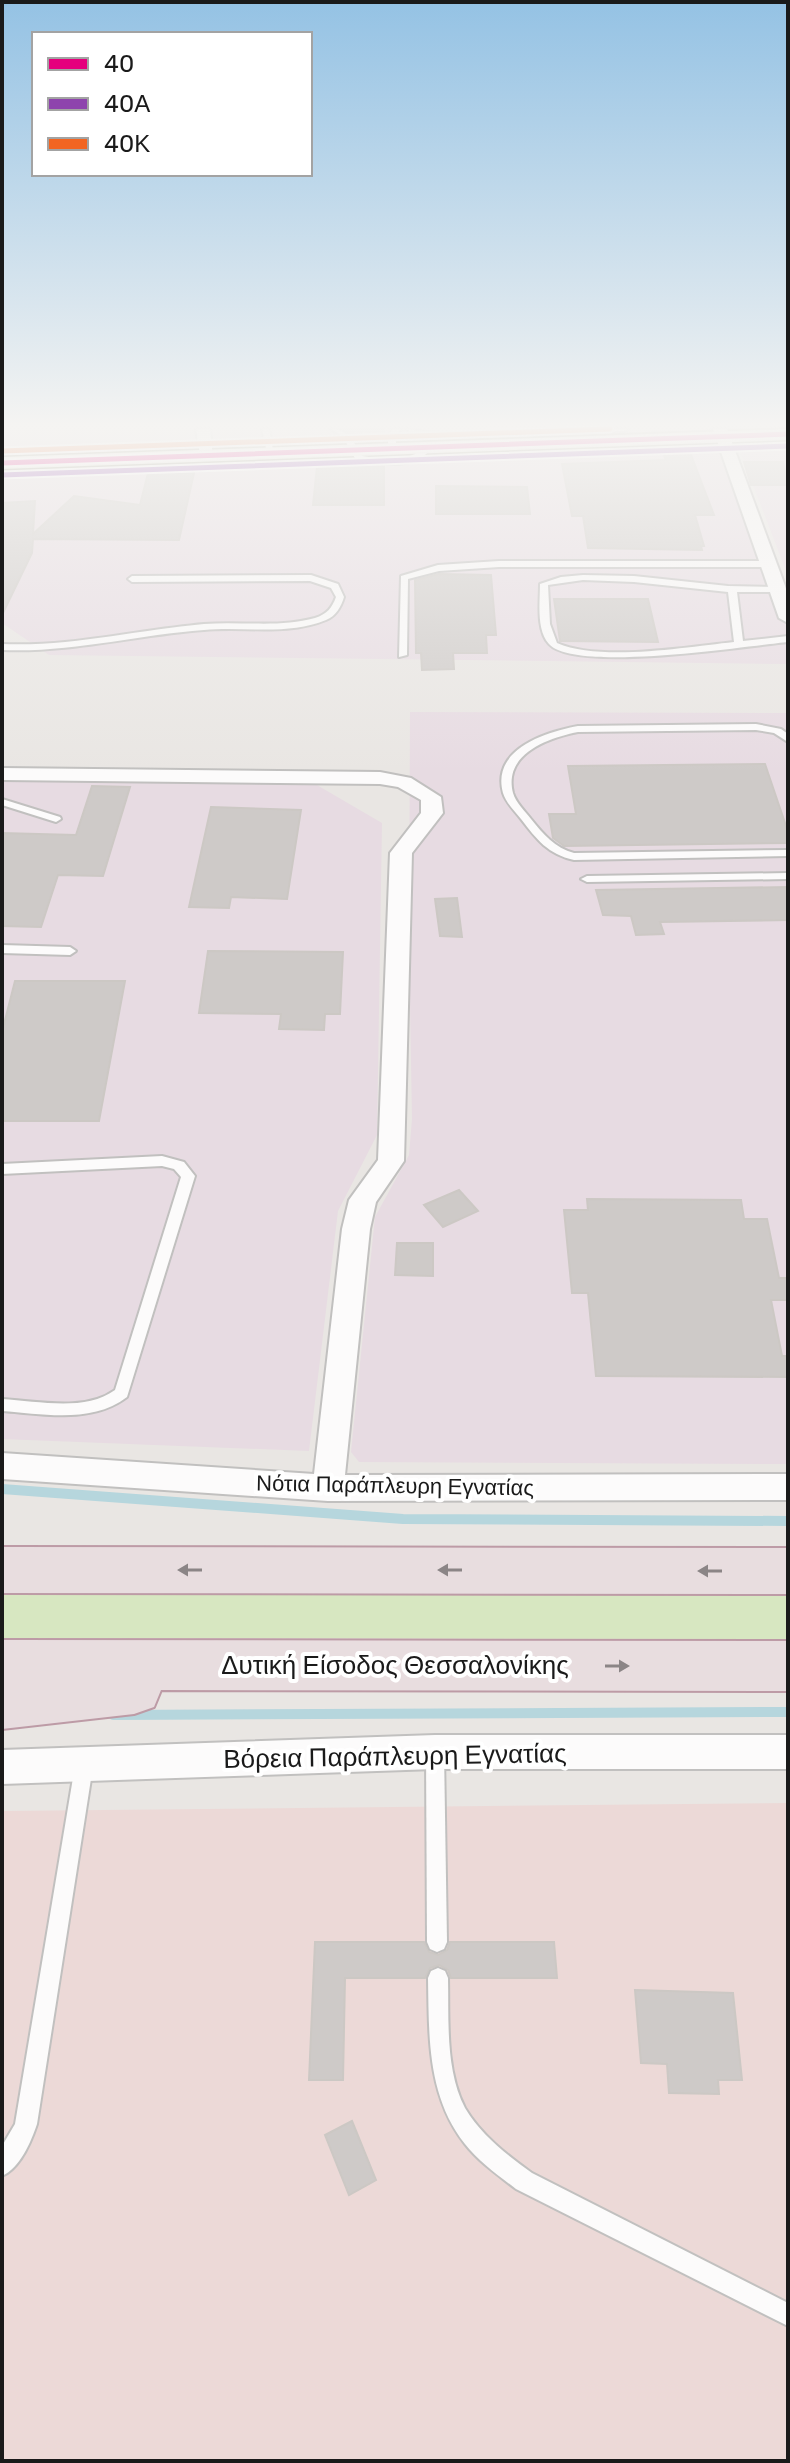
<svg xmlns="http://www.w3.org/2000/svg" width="790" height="2463" viewBox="0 0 790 2463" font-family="Rubik,sans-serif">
<rect width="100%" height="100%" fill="#e9e6e3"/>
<!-- commercial -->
<path fill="#ecd9d7" d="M 788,1803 L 788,2461 L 2,2461 L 2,1811 Z"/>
<!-- industrial -->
<g fill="#e7dbe2">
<path d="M 2,429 L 709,429 L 709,431 L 208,455 L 2,460 Z"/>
<path d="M 788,436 L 788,576 L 738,446 L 739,439 Z"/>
<path d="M 719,441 L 788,630 L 788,664 L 49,655 L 2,623 L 2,467 Z"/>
<path d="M 410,712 L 788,713 L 788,1464 L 359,1462 L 351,1452 L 375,1217 L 409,1155 L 412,1119 L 409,947 Z"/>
<path d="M 2,779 L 310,781 L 382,823 L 377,1135 L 338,1211 L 309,1451 L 2,1439 Z"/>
</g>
<!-- grass -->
<path fill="#d7e7c1" d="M 2,1587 L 788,1592 L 788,1639 L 2,1638 Z"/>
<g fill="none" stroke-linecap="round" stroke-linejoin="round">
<!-- stream -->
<g stroke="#b6d6dd" stroke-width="10">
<path d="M 2,1489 L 403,1519 L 788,1521"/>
<path d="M 113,1715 L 788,1712"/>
</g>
</g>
<!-- building -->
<g fill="#cecac8" stroke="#ccc8c4" stroke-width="2">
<path d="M 343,429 L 384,429 L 384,440 L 357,441 Z"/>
<path d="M 688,447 L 714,515 L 695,515 L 704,546 L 701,546 L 702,550 L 588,548 L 583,516 L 572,516 L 562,464 L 666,460 L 661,448 Z"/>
<path d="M 352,459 L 356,463 L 384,466 L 384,505 L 313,505 L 317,467 L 336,467 L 336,460 Z"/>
<path d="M 744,462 L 783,462 L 788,485 L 751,485 Z"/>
<path d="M 148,473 L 194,473 L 179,540 L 33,539 L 32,553 L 2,615 L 2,503 L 35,501 L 33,534 L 74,496 L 140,505 Z"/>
<path d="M 436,486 L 527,487 L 530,514 L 436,514 Z"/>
<path d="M 439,574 L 491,575 L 496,635 L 486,635 L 487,653 L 453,653 L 454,669 L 422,670 L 421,653 L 416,653 L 415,580 Z"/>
<path d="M 554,599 L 648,599 L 658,642 L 560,641 Z"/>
<path d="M 765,764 L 788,832 L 788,843 L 564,846 L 553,838 L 549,814 L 576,814 L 568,766 Z"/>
<path d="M 92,786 L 130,787 L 103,876 L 58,875 L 41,927 L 2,926 L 2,833 L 76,835 Z"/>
<path d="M 211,807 L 301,810 L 287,899 L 231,897 L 229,908 L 189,907 Z"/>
<path d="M 788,887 L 788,920 L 660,922 L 664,934 L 636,935 L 631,916 L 603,915 L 596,890 Z"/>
<path d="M 457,898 L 462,937 L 440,936 L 435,899 Z"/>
<path d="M 208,951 L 343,952 L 340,1014 L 325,1014 L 324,1030 L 279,1029 L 281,1014 L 199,1013 Z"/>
<path d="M 15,981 L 125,981 L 99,1121 L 2,1121 L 2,1032 Z"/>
<path d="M 459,1190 L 478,1211 L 443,1227 L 424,1205 Z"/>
<path d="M 587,1199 L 741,1200 L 744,1219 L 767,1219 L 779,1278 L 788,1278 L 788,1300 L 771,1300 L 782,1356 L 788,1356 L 788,1377 L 596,1376 L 588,1293 L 572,1293 L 564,1210 L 588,1210 Z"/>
<path d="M 397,1243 L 433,1243 L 433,1276 L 395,1275 Z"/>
<path d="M 315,1942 L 424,1942 L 429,1952 L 438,1955 L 447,1950 L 450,1942 L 554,1942 L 557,1978 L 451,1978 L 448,1970 L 439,1965 L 430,1968 L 425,1978 L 345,1978 L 343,2080 L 309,2080 Z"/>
<path d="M 635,1990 L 733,1993 L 742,2080 L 718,2080 L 719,2094 L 669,2093 L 667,2064 L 641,2063 Z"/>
<path d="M 352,2121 L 376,2180 L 349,2195 L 325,2135 Z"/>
</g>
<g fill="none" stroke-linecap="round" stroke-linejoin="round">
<!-- lane casing -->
<g stroke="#c1c0bf" stroke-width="4">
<g id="lane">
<path d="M 262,429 L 269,429 L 274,455 L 267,453 Z"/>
<path d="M 331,429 C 348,429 354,442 362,456 C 384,459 410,464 426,445 L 433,447 C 415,470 385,464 359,460 L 356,460 L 343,437 Z"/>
<path d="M 393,429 L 401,429 L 396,435 L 396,449 L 392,451 L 388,449 L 388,435 Z"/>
<path d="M 407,429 L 433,433 L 628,429 L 624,431 L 433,437 L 414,436 Z"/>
<path d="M 499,561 L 769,561 L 773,564 L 769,567 L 499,567 L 439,571 L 408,579 L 407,655 L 399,657 L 401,576 L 438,565 Z"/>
<path d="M 311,575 L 338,584 L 344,597 C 341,607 336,616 326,620 C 288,636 243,626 204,630 C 136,635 71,653 2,650 L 2,644 C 71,647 136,630 204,624 C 241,621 280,628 315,618 C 327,614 332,608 336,597 L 331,588 L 310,581 L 132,582 L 128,579 L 132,576 Z"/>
<path d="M 583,575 L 634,576 L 728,586 L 781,587 L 782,589 L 778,592 L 737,592 L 743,641 L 788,636 L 788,642 C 747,646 575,673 549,644 C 536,630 540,602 540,584 L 561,577 ZM 583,580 L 634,582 L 728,592 L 734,642 C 686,647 601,662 557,643 L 550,624 L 548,585 Z"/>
<path d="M 756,724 L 781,729 L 788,734 L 788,742 L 774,733 L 756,730 L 578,732 C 548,738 503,754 513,793 C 516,803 525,811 531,819 C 543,834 555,848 574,853 L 788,850 L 788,856 L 574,860 C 548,854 537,840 521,819 C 515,811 506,803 503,793 C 491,749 546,732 578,726 Z"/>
<path d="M 2,799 L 60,817 L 61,819 L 56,822 L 2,805 Z"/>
<path d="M 788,873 L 788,879 L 587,882 L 581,879 L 587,876 Z"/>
<path d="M 2,945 L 70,947 L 76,951 L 70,955 L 2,953 Z"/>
<path d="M 162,1156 L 184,1162 L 195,1176 L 127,1397 C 92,1424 43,1414 2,1411 L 2,1399 C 38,1401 85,1412 115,1390 L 181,1177 L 174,1169 L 162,1166 L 2,1174 L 2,1164 Z"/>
<path d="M 435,1743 L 441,1746 L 444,1752 L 447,1942 L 444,1949 L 437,1952 L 430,1949 L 427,1942 L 426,1752 L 429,1746 Z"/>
<path d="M 84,1757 L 90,1760 L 93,1766 L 37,2124 C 31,2142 20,2168 2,2176 L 2,2146 L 15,2124 L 75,1766 L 78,1760 Z"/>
<path d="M 438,1968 L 445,1971 L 448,1978 C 449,2019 445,2070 465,2108 C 481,2135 507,2155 532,2173 L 788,2303 L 788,2326 L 516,2189 C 498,2175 479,2162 465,2144 C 427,2096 429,2036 428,1978 L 431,1971 Z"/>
</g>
</g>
<!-- street casing -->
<g stroke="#c1c0bf" stroke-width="4">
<g id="street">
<path d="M 196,429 L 210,429 L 213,458 L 200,455 Z"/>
<path d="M 713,429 L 727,429 L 788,594 L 788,623 L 779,618 Z"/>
<path d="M 2,768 L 380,772 L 411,778 L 441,797 L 443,813 L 412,853 L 404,1161 L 376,1202 L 370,1229 L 345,1475 L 788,1474 L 788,1500 L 328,1501 L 2,1479 L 2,1453 L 314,1474 L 342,1229 L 349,1200 L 378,1160 L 390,853 L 421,813 L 421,800 L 398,787 L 380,784 L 2,780 Z"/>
<path d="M 435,1735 L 788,1735 L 788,1769 L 435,1769 L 2,1784 L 2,1750 Z"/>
</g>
</g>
<!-- secondary casing -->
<g stroke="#91917c" stroke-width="4">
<path id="secondary" d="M 788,429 L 788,440 L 2,469 L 2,457 Z"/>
</g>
<!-- highway casing -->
<g stroke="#bd9ba6" stroke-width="4">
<g id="highway">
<path d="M 2,1547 L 788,1548 L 788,1594 L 2,1593 Z"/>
<path d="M 2,1640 L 788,1641 L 788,1691 L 161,1690 L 154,1707 L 134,1714 L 2,1729 Z"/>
</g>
</g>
<!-- lane -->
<use href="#lane" fill="#fcfbfb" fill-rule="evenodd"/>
<!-- street -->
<use href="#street" fill="#fcfbfb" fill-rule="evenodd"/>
<!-- secondary -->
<use href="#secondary" fill="#f2f1e8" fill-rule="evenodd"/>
<!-- highway -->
<use href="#highway" fill="#e8dddf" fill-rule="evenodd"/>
<!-- bus-1 casing -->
<g stroke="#fff" stroke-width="9">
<path id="bus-1" d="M 2,463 L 788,434"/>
</g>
<!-- bus-2 casing -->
<g stroke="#fff" stroke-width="9">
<path id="bus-2" d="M 2,475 L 788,446"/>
</g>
<!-- bus-3 casing -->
<g stroke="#fff" stroke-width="9">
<path id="bus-3" d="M 2,451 L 610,429"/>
</g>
<!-- bus-1 -->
<use href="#bus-1" stroke="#e5007d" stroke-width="5"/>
<!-- bus-2 -->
<use href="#bus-2" stroke="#8e44ad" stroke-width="5"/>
<!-- bus-3 -->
<use href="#bus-3" stroke="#f26522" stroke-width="5"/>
</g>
<!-- one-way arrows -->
<defs><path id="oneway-solid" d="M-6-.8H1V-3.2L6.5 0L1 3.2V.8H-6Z" transform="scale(2)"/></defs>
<g fill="#8b8586">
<use href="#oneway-solid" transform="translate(190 1570) rotate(-180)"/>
<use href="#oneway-solid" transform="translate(450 1570) rotate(-180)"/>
<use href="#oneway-solid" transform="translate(710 1571) rotate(-180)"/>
<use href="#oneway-solid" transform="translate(617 1666)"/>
</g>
<!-- sky -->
<linearGradient id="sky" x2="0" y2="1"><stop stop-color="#94c2e4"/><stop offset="0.55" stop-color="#f5f4f2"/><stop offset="1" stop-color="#f5f4f2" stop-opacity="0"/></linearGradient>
<rect width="790" height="773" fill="url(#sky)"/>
<g text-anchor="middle" stroke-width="8" stroke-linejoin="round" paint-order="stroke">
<!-- street labels -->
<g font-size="22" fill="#1a1a1a" stroke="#fff">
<text transform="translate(395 1485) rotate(1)" y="8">Νότια Παράπλευρη Εγνατίας</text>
</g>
<!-- near-street labels -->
<g font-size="26" fill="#1a1a1a" stroke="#fff">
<text x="395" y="1674">Δυτική Είσοδος Θεσσαλονίκης</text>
<text transform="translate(395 1756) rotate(-1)" y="9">Βόρεια Παράπλευρη Εγνατίας</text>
</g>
</g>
<!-- border -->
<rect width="790" height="2463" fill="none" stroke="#1a1a1a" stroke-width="8"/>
<!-- legend -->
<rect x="32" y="32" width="280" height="144" fill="#ffffff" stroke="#a3a3a3" stroke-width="2"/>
<rect x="48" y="58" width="40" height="12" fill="#e5007d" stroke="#a3a3a3" stroke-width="2"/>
<text x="104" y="72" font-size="24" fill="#1a1a1a">40</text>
<rect x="48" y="98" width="40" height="12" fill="#8e44ad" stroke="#a3a3a3" stroke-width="2"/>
<text x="104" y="112" font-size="24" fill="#1a1a1a">40Α</text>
<rect x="48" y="138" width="40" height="12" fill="#f26522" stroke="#a3a3a3" stroke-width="2"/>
<text x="104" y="152" font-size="24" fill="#1a1a1a">40Κ</text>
</svg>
